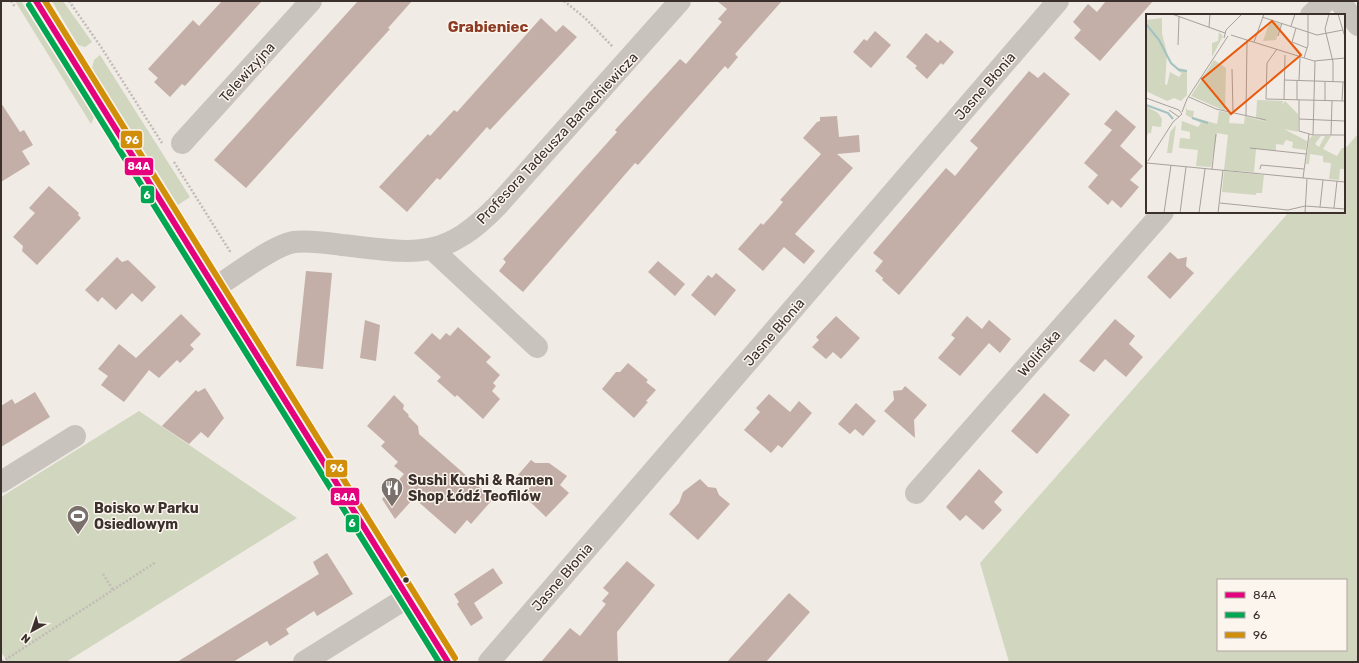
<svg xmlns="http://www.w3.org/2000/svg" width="1359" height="663" viewBox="0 0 1359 663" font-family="Rubik,sans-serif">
<rect width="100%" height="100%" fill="#f0ebe5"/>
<!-- green -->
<g fill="#d1d6bf" fill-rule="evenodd">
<path d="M 15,1 L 21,1 L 94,117 L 91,124 Z"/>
<path d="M 52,1 L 63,1 L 92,42 L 85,47 L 78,45 Z"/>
<path d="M 100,55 L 190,197 L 178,205 L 92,68 L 94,60 Z"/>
<path d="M 1358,134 L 1358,662 L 1009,662 L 980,563 L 1289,212 L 1344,212 L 1344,150 ZM 1218,580 L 1346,580 L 1346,650 L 1218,650 Z"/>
<path d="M 139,411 L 297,518 L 66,662 L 8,662 L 1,652 L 1,497 Z"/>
</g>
<!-- building -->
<g fill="#c3afa7">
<path d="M 222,1 L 262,1 L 185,86 L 182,84 L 170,97 L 154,82 L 158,78 L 148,69 L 193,20 L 199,26 Z"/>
<path d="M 358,1 L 412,1 L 388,28 L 390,29 L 246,188 L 214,160 Z"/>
<path d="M 717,1 L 782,1 L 735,54 L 738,57 L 728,69 L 725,66 L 638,165 L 635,163 L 523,292 L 499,271 L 506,262 L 503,259 L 617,132 L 615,130 L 680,59 L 686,64 L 722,22 L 718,19 L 727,9 Z"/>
<path d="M 1106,1 L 1153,1 L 1100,61 L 1074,38 L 1081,30 L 1073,22 L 1088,4 L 1097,12 Z"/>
<path d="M 541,18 L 556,32 L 563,25 L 577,37 L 490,130 L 487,127 L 440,180 L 437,178 L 407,212 L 379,187 L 428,134 L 430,136 L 454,110 L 457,112 Z"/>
<path d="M 875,31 L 891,45 L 871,68 L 853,52 L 864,39 L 867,41 Z"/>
<path d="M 926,33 L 938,43 L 940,40 L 954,52 L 943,65 L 941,63 L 927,79 L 915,68 L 917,66 L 906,57 Z"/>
<path d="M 1029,71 L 1038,78 L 1044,72 L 1070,94 L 899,295 L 882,280 L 883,278 L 875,271 L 883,261 L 873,253 L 946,168 L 955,176 L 978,148 L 970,141 Z"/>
<path d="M 1,103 L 20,132 L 24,130 L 33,145 L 22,151 L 30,164 L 1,182 Z"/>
<path d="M 1116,110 L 1136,127 L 1120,146 L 1143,166 L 1130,180 L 1139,187 L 1121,208 L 1112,200 L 1108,205 L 1088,187 L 1098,175 L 1084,163 L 1112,130 L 1104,124 Z"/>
<path d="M 837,116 L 839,137 L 859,135 L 860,152 L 837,154 L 853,168 L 795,234 L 815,251 L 804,264 L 784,247 L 763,271 L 738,249 L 761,223 L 763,225 L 773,214 L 783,202 L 780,200 L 821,154 L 803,138 L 817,122 L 820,121 L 820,117 Z"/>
<path d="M 49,186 L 79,213 L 78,215 L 81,218 L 37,265 L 22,251 L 23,246 L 13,237 L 35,213 L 29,208 Z"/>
<path d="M 1170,252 L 1178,259 L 1187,257 L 1186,266 L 1194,273 L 1170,299 L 1147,277 Z"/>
<path d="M 117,257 L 122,262 L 128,260 L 156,287 L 142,302 L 132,293 L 116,310 L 102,297 L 98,302 L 85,290 Z"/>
<path d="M 658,261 L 685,284 L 675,296 L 648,272 Z"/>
<path d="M 306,271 L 332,273 L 323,369 L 296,366 Z"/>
<path d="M 716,273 L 736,290 L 715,316 L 691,295 L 708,275 L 712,278 Z"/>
<path d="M 181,314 L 201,334 L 190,345 L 194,349 L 180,363 L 177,360 L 159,378 L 149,370 L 124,402 L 101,385 L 108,376 L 98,369 L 119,344 L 136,358 Z"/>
<path d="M 836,316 L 860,338 L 841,359 L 833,352 L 826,359 L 812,347 L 819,340 L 816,337 Z"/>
<path d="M 967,316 L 982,329 L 989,320 L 1011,339 L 1000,353 L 989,343 L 960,376 L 938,358 L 955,338 L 951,335 Z"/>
<path d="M 1115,319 L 1135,336 L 1129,344 L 1143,357 L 1126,377 L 1105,359 L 1094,372 L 1079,361 Z"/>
<path d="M 365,320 L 380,325 L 376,361 L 360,358 Z"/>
<path d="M 458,327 L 491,357 L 486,362 L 500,375 L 493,383 L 496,386 L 492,391 L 500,399 L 483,419 L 457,395 L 455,397 L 437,381 L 441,377 L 414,353 L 432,333 L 440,340 L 446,333 L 450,336 Z"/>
<path d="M 628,363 L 648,380 L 646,382 L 656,390 L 646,401 L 648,402 L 634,418 L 602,389 L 616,372 L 620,372 Z"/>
<path d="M 905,386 L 927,405 L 914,420 L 915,438 L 884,411 L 894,400 L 893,391 L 902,390 Z"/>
<path d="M 205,388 L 224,418 L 208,438 L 201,432 L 189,444 L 162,426 L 196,390 L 198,392 Z"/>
<path d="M 35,392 L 50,417 L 1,447 L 1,406 L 12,399 L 15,404 Z"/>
<path d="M 1044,393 L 1070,415 L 1037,454 L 1011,431 Z"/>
<path d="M 769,394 L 790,412 L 799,401 L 812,413 L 782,448 L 778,445 L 771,453 L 744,430 L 760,412 L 756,408 Z"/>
<path d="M 394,395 L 404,405 L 403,409 L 409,415 L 408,416 L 418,426 L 419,434 L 493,499 L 471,524 L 467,520 L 455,534 L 414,498 L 395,519 L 382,499 L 404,474 L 394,466 L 398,462 L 381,446 L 385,442 L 367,426 Z"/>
<path d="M 856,403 L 876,421 L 863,436 L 855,429 L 850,434 L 838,424 Z"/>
<path d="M 531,460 L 535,463 L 549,463 L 567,476 L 560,485 L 569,493 L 546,517 L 523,495 L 531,486 L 518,475 Z"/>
<path d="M 979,469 L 1003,492 L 994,502 L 1002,510 L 983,530 L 966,515 L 960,521 L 946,507 Z"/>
<path d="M 700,479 L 708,487 L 716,488 L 719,495 L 730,504 L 698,540 L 669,514 L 679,503 L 683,492 Z"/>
<path d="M 327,553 L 353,594 L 317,616 L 314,611 L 286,629 L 289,634 L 270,646 L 267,641 L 233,662 L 177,662 L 319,574 L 313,562 Z"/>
<path d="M 627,561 L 655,585 L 617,632 L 618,662 L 541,662 L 570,628 L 580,636 L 606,604 L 602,601 L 609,593 L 603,588 Z"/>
<path d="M 493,568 L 503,583 L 474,603 L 483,618 L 471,626 L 457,604 L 459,602 L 454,594 Z"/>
<path d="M 789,593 L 810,612 L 766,662 L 727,662 Z"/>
</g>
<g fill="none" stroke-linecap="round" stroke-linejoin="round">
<!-- path -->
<g stroke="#c2bbb6" stroke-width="2.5" stroke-dasharray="2 2" stroke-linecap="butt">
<path d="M 11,1 L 15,7"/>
<path d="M 69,1 L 101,47 L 162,143"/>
<path d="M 564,1 L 585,18 L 613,47"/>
<path d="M 174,162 L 231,253"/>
<path d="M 103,574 L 113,590"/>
<path d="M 2,662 L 156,562"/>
</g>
<!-- minor -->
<g stroke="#c9c3be" stroke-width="22">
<path d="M 36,1 L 448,662"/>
<path d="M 1339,1 L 1358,25"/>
<path d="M 1311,15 L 1326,1"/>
<path d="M 182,143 L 311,1"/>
<path d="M 432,249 L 537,347"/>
<path d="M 215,288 C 233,276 274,245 294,242 C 310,240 327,243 342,245 C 415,253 443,262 498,205 L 680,1"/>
<path d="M 1,482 L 75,436"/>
<path d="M 916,493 L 1163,212"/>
<path d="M 304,662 L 408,597"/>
<path d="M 489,662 L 1058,1"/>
</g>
<!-- bus-1 casing -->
<g stroke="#fbf5ee" stroke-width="9">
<path id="bus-1" d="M 36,1 L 448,662"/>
</g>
<!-- bus-2 casing -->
<g stroke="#fbf5ee" stroke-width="9">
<path id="bus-2" d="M 29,5 L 439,662"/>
</g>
<!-- bus-3 casing -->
<g stroke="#fbf5ee" stroke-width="9">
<path id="bus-3" d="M 45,1 L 455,658"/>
</g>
<!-- bus-1 -->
<use href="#bus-1" stroke="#e5007d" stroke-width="6"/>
<!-- bus-2 -->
<use href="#bus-2" stroke="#00a651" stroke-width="6"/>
<!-- bus-3 -->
<use href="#bus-3" stroke="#d18e09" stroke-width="6"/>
</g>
<!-- icons -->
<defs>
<g id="restaurant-pin" transform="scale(1.15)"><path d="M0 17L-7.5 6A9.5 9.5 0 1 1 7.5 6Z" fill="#7a716c" stroke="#fbf5ee"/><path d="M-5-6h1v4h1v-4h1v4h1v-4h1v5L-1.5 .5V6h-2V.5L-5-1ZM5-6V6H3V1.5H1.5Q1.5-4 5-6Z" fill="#fff"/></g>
<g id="stadium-pin" transform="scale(1.15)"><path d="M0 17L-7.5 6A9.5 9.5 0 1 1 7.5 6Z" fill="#7a716c" stroke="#fbf5ee"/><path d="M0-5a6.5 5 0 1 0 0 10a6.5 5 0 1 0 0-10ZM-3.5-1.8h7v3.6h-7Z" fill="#fff"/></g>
</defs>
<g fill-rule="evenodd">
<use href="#restaurant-pin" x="392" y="488"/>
<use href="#stadium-pin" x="78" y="516"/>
</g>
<!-- markers -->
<circle fill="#3b302b" stroke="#fbf5ee" stroke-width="1.5" cx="406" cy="580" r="3.5"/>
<g text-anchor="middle" stroke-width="3" stroke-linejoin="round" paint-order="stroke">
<!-- street labels -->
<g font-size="14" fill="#3b302b" stroke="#fbf5ee">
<text transform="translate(247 72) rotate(-48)" y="5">Telewizyjna</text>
<text transform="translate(985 86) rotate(-49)" y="5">Jasne Błonia</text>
<text transform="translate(557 138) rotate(-47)" y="5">Profesora Tadeusza Banachiewicza</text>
<text transform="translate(774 332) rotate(-49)" y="5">Jasne Błonia</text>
<text transform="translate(1039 353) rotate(-49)" y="5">Wolińska</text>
<text transform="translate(562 577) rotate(-49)" y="5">Jasne Błonia</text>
</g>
<!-- poi labels -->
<g font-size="14" font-weight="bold" fill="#3b302b" stroke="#fbf5ee" text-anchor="start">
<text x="408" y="485">Sushi Kushi &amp; Ramen<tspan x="408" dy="16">Shop Łódź Teofilów</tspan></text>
<text x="94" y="513">Boisko w Parku<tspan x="94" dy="16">Osiedlowym</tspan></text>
</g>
<!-- neighbourhood labels -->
<g font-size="15" font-weight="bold" fill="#8c3b22" stroke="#fbf5ee">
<text x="488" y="32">Grabieniec</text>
</g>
</g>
<!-- overview -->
<g transform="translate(1146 14)">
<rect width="199" height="199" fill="#f0ebe5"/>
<path d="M 16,4 L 16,20 L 21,39 L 19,70 L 21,71 L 24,58 L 33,63 L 36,59 L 33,58 L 33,54 L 41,56 L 41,81 L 35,87 L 28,84 L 21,87 L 0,77 L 0,6 ZM 124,7 L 135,10 L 130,26 L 117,27 ZM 73,18 L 77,22 L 66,43 L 66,29 L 72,27 ZM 68,46 L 80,54 L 79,97 L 45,82 ZM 111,86 L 137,87 L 136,91 L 139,87 L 152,100 L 152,118 L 138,115 L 161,127 L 160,136 L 146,134 L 147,128 L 140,126 L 137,131 L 130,130 L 130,137 L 110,135 L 108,158 L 118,159 L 78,156 L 82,121 L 71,119 L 65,153 L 50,152 L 52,136 L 33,134 L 34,124 L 44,125 L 44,118 L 35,116 L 36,107 L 52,113 L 55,109 L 40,101 L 40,92 L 41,96 L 48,97 L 47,103 L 71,110 L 73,97 L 84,99 L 83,109 L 98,110 L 99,102 L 121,108 L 110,104 ZM 0,92 L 12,99 L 16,105 L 15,113 L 6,112 L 5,120 L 3,118 L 0,124 ZM 30,111 L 26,139 L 21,139 L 24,118 ZM 166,122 L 175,122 L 169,130 L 173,133 L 179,122 L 185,122 L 177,135 L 191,142 L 196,134 L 199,134 L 199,155 L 194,155 L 193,166 L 183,165 L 185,149 L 177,148 L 177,142 L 164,140 L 163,150 L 160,150 L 163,125 ZM 78,157 L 118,161 L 116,179 L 110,179 L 110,181 L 76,178 Z" fill="#d1d6bf"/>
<path fill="none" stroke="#a1c2c1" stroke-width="2" d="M 0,10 L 13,26 L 25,49 L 33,56 L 41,57M 0,91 L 22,99 L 27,105M 46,104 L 62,109"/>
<path fill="none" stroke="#a8a09b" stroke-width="1" d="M 26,0 L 79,19M 183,0 L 179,15 L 187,48 L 187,68M 192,0 L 199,23M 116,3 L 171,21 L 197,16M 145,12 L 149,0M 63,13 L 64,0M 150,14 L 146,28 L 161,34M 85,21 L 168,47 L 199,44M 132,22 L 136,9M 78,24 L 80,16 L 96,0M 108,28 L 118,0M 32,31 L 33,3M 131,35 L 121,49 L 120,85 L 199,87M 158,44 L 162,31 L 162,0M 86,55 L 87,99M 138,66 L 199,68M 153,67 L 154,43M 43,83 L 70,95 L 120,106M 0,84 L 33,96 L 36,100 L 27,108 L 2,147M 138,86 L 139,41M 151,86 L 151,67M 153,86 L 153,117 L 167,121 L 199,121M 179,87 L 179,68M 196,87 L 197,68M 23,96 L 33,103M 36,98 L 41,85 L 82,22M 100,102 L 101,26M 153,105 L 199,107M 167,121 L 169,47M 185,121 L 186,87M 104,134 L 160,140M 1,149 L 199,168M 66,155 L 70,120M 114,155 L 115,151 L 158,155M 157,164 L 163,120M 74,189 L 142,196 L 159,192 L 199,195M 174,193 L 177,166M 188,194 L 191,167M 18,199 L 25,151M 34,199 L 40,153M 53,199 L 59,155M 72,199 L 77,156M 159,199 L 161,165"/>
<path fill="#e8590c" fill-opacity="0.15" stroke="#e8590c" stroke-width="2" d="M 126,7 L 155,41 L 85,100 L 56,65 Z"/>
<rect width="199" height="199" fill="none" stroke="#3b302b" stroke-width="2"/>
</g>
<g stroke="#fbf5ee" stroke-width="1.5">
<rect x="120" y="130" width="23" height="19" rx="4" fill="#d18e09"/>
<rect x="124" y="157" width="30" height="19" rx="4" fill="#e5007d"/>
<rect x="140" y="185" width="15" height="19" rx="4" fill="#00a651"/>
<rect x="325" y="459" width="23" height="19" rx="4" fill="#d18e09"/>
<rect x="330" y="487" width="30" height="19" rx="4" fill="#e5007d"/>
<rect x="345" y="514" width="15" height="19" rx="4" fill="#00a651"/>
</g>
<g font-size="11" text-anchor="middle" font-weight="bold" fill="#fff">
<text x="132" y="144">96</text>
<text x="139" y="170">84A</text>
<text x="147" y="199">6</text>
<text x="337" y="472">96</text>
<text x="345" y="501">84A</text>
<text x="352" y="527">6</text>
</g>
<!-- border -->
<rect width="1359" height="663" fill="none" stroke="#3b302b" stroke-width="4"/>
<!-- legend -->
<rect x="1217" y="579" width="130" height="72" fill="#fbf5ee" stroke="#aea6a0"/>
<rect x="1225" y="592" width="20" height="6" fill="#e5007d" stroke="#aea6a0"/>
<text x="1253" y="599" font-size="12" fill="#3b302b">84A</text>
<rect x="1225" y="612" width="20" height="6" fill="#00a651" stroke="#aea6a0"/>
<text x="1253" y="619" font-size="12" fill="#3b302b">6</text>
<rect x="1225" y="632" width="20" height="6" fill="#d18e09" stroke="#aea6a0"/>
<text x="1253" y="639" font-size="12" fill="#3b302b">96</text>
<!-- north arrow -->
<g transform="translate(32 631) rotate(220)" stroke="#fbf5ee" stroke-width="3" paint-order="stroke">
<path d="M0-3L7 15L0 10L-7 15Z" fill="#3b302b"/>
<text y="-6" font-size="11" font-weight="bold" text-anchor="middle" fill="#3b302b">N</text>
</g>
</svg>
